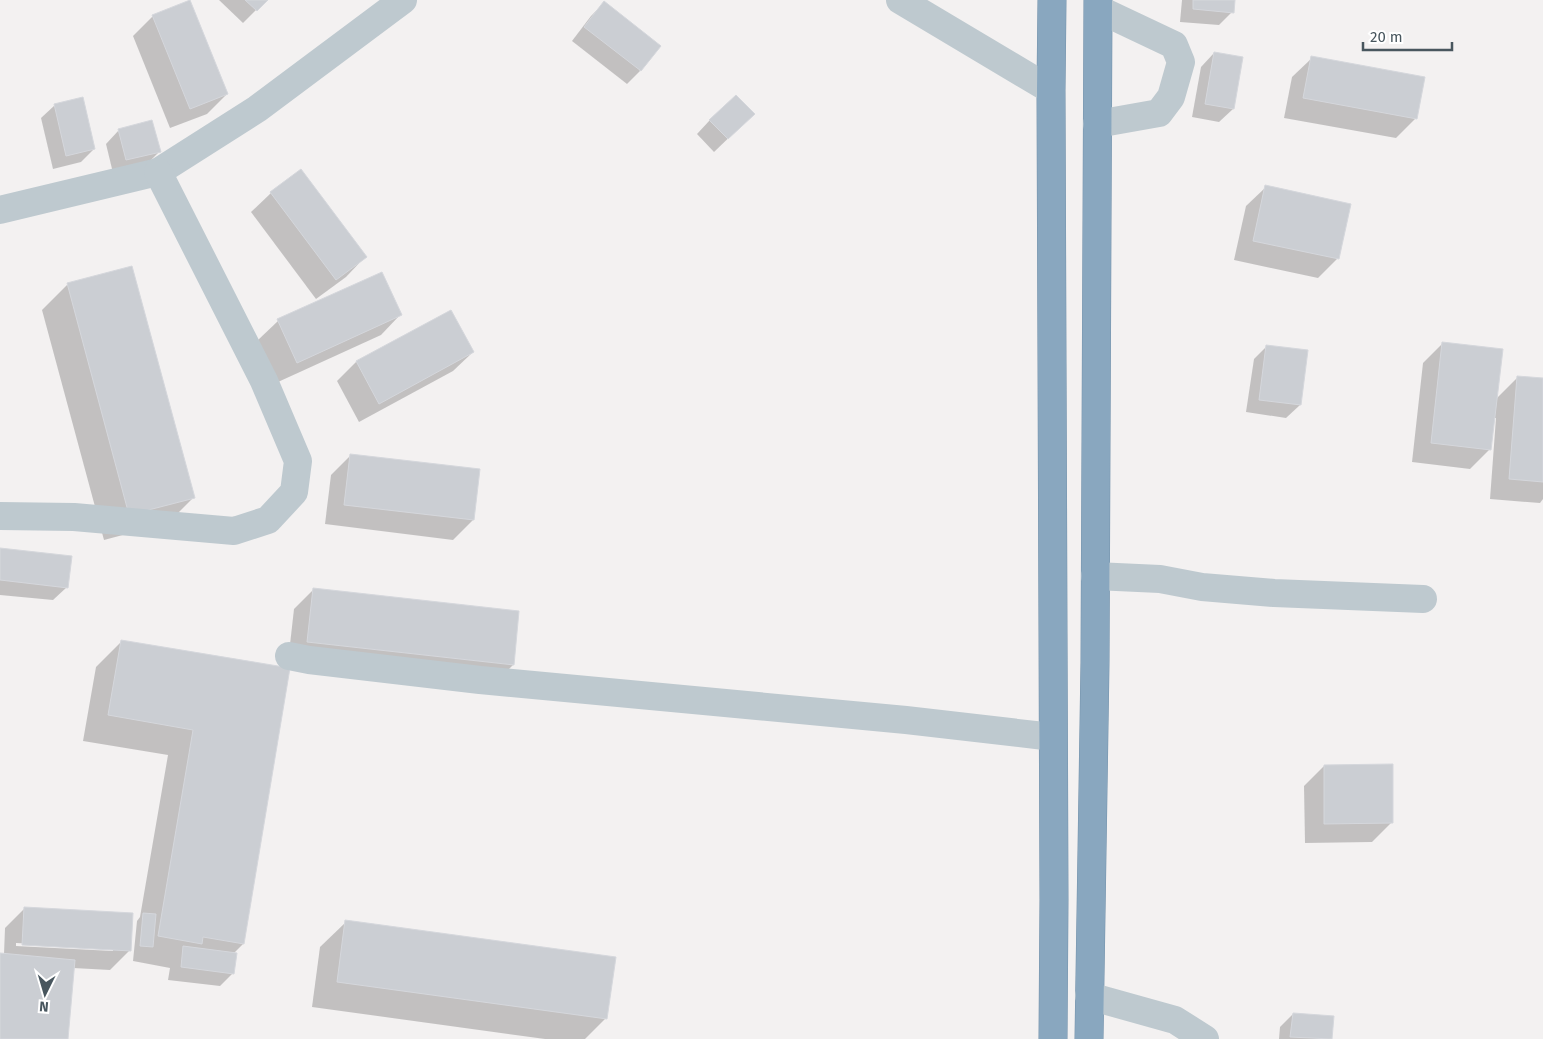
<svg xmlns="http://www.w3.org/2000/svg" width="1543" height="1039" viewBox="0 0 1543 1039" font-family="'Fira Sans',sans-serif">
<rect width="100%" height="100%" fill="#f3f1f1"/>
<!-- shadow -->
<g fill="#0003" fill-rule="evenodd">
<path d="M 219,0 L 266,0 L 243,23 Z"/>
<path d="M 1182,0 L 1233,0 L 1232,12 L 1219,25 L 1180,22 Z"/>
<path d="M 604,3 L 640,71 L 627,84 L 572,41 L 591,16 Z"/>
<path d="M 153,16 L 227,94 L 207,114 L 170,128 L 133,36 Z"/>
<path d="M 1214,53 L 1242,58 L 1233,109 L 1219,122 L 1192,117 L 1201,67 Z"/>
<path d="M 1312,58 L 1416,118 L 1396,138 L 1284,118 L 1292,77 Z"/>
<path d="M 55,105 L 94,149 L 81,162 L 53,169 L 41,118 Z"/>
<path d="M 710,120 L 740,127 L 714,152 L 697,134 Z"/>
<path d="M 119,130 L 160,151 L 146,165 L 113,173 L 106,144 Z"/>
<path d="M 1266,187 L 1338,258 L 1318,278 L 1234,260 L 1246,206 Z"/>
<path d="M 271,193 L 365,257 L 346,277 L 316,299 L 251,212 Z"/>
<path d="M 68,284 L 193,498 L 168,523 L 104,540 L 42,310 Z"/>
<path d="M 450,311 L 473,352 L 453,371 L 359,422 L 337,381 L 356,362 Z"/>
<path d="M 400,315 L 381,335 L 278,382 L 258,340 L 278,321 Z"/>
<path d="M 1443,343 L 1496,399 L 1517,378 L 1543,380 L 1543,499 L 1540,503 L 1490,499 L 1496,418 L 1494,418 L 1490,449 L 1470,469 L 1412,462 L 1423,363 Z"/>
<path d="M 1267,346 L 1300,405 L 1286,418 L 1246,412 L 1254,359 Z"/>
<path d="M 351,455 L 479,471 L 473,520 L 453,540 L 325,524 L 331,475 Z"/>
<path d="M 0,550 L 67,587 L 53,600 L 0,595 Z"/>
<path d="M 313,590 L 513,665 L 493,685 L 288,662 L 294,609 Z"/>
<path d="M 122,641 L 289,669 L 243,944 L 233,954 L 233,973 L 220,986 L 168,980 L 170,968 L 133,961 L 137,921 L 140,917 L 168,755 L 83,741 L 96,667 Z"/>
<path d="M 1324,766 L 1392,822 L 1372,842 L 1305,843 L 1304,786 Z"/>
<path d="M 25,908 L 130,950 L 110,970 L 73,968 L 67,1039 L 0,1039 L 0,954 L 4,954 L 5,928 ZM 16,943 L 113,948 L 113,951 L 16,946 Z"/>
<path d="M 346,922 L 606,1018 L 585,1039 L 545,1039 L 312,1007 L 320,947 Z"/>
<path d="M 1293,1014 L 1332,1017 L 1330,1039 L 1279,1039 L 1280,1027 Z"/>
</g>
<!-- building -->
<g fill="#cbced3" stroke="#d5d7dc">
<path d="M 190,0 L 228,94 L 190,109 L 152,15 Z"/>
<path d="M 245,0 L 268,0 L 257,11 Z"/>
<path d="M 1193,0 L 1235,0 L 1234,13 L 1193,9 Z"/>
<path d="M 604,1 L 661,46 L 641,71 L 584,27 Z"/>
<path d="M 1214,52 L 1243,57 L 1234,109 L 1205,104 Z"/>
<path d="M 1311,56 L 1425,77 L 1417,119 L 1303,98 Z"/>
<path d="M 736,95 L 755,114 L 728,139 L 709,120 Z"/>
<path d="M 83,97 L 95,149 L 66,156 L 54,104 Z"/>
<path d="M 152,120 L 161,152 L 126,160 L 118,129 Z"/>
<path d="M 301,169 L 367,257 L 336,280 L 270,192 Z"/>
<path d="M 1265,185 L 1351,204 L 1339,259 L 1253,241 Z"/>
<path d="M 132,266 L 195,498 L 129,515 L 67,283 Z"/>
<path d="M 382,272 L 402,315 L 297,363 L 277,319 Z"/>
<path d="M 451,310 L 474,352 L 379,404 L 356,361 Z"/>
<path d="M 1442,342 L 1503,349 L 1491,450 L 1431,443 Z"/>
<path d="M 1266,345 L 1308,350 L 1301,405 L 1259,400 Z"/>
<path d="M 1517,376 L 1543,378 L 1543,482 L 1509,479 Z"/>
<path d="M 350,454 L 480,469 L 474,520 L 344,505 Z"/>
<path d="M 0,548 L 72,556 L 68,588 L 0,580 Z"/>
<path d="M 313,588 L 519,611 L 514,665 L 307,642 Z"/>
<path d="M 121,640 L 290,668 L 244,944 L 203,937 L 202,944 L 158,936 L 193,730 L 108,715 Z"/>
<path d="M 1393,764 L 1393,823 L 1324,824 L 1324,765 Z"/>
<path d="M 24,907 L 133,913 L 131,951 L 22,945 Z"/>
<path d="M 143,913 L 156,914 L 153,947 L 140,946 Z"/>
<path d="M 345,920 L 616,957 L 607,1019 L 337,982 Z"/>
<path d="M 183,946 L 237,953 L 234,974 L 181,967 Z"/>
<path d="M 0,953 L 75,960 L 68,1039 L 0,1039 Z"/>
<path d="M 1293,1013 L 1334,1016 L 1332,1039 L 1290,1037 Z"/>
</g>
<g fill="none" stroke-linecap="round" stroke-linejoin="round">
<!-- highway casing -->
<g stroke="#7492ab" stroke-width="29">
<g id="highway">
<path d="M 1052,0 L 1051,90 L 1054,899 L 1053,1039"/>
<path d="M 1089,1039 L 1095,663 L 1098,0"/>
</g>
</g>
<!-- minor -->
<g stroke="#bec9cf" stroke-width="28">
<path d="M 900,0 L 1051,90"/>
<path d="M 1097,124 L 1159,113 L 1171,97 L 1181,62 L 1174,45 L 1098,9"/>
<path d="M 0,210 L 158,172 L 257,109 L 403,0"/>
<path d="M 0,516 L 74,517 L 234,531 L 268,520 L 294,492 L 298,461 L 264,381 L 158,172"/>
<path d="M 1095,576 L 1160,579 L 1202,587 L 1274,593 L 1423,599"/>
<path d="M 289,656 L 309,660 L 480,680 L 906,720 L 1053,737"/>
<path d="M 1089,996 L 1175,1020 L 1205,1039"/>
</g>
<!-- highway -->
<use href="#highway" stroke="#89a7bf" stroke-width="28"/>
</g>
<!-- north arrow -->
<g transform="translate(45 994) rotate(185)" stroke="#ffffff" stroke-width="4" paint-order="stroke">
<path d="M0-4L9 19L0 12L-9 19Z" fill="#48565e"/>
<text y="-8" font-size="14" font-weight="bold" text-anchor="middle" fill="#48565e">N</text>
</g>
<!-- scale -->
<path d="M1363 42v8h89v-8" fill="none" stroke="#48565e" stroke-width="2.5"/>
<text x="1370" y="42" font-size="15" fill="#48565e" stroke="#ffffff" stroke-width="4" paint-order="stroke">20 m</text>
</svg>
